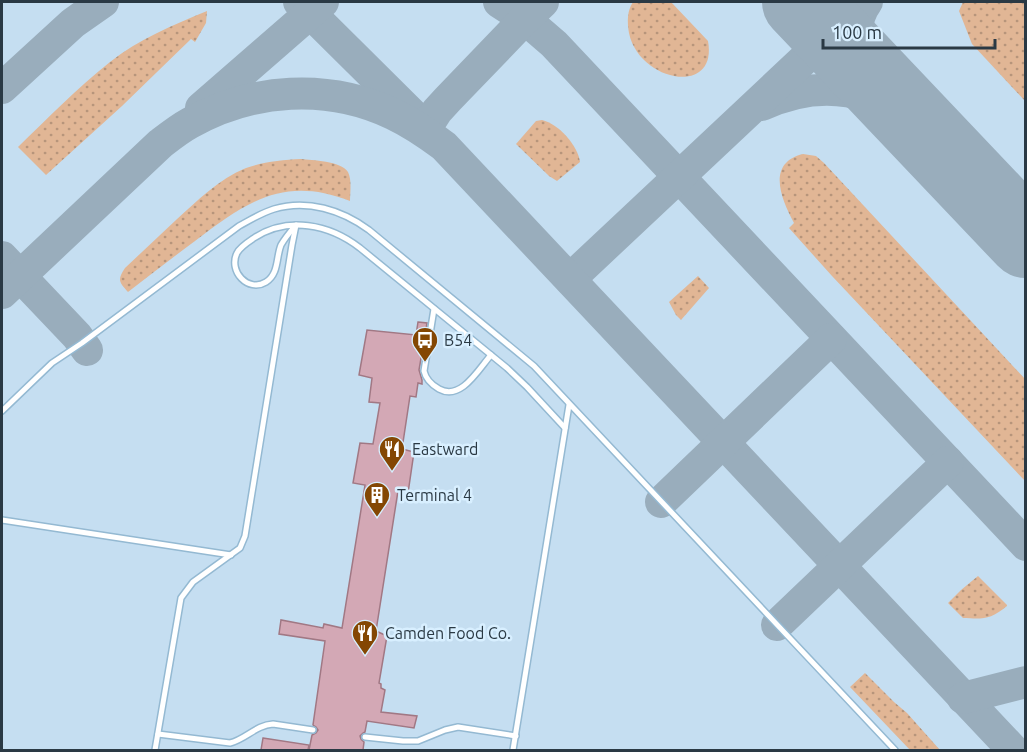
<svg xmlns="http://www.w3.org/2000/svg" width="1027" height="752" viewBox="0 0 1027 752" font-family="Ubuntu,sans-serif">
<defs>
<pattern id="green-dots" width="8" height="8" patternUnits="userSpaceOnUse" patternTransform="scale(1.5)"><rect width="8" height="8" fill="#e1b695"/><path d="M2 2h.1M6 6h.1" fill="none" stroke="#b7957b" stroke-width="1.8" stroke-linecap="round"/></pattern>
</defs>
<rect width="100%" height="100%" fill="#d8efff"/>
<!-- built -->
<rect fill="#c5def1" x="2" y="2" width="1023" height="748"/>
<!-- green -->
<g fill="url(#green-dots)">
<path d="M 633,2 L 671,2 L 708,41 C 718,97 639,82 629,33 C 627,22 627,11 633,2 Z"/>
<path d="M 963,2 L 1025,2 L 1025,101 L 972,44 L 959,11 Z"/>
<path d="M 207,11 L 206,23 L 195,42 L 191,39 L 122,106 L 46,175 L 18,147 C 48,118 77,88 110,62 C 139,39 173,25 207,11 Z"/>
<path d="M 542,120 C 559,124 578,146 580,162 L 557,181 L 549,176 L 516,144 L 536,121 Z"/>
<path d="M 803,154 L 816,156 L 824,163 L 1025,379 L 1025,481 L 832,276 L 789,228 L 794,223 C 781,199 766,163 803,154 Z"/>
<path d="M 301,159 C 312,160 341,161 348,172 C 352,180 350,193 350,201 C 284,175 246,202 195,241 C 172,258 150,275 128,292 C 119,282 117,280 125,268 C 142,252 159,236 176,220 C 197,201 219,179 246,168 C 263,162 282,160 301,159 Z"/>
<path d="M 698,276 L 709,288 L 681,320 L 676,315 L 669,302 Z"/>
<path d="M 978,576 L 1007,605 L 1007,606 C 990,620 983,619 963,618 L 948,603 L 961,590 Z"/>
<path d="M 865,673 L 894,702 L 907,713 L 940,750 L 910,750 L 850,687 Z"/>
</g>
<g fill="none" stroke-linecap="round" stroke-linejoin="round">
<!-- taxiway -->
<g stroke="#99adbc" stroke-width="32">
<path d="M 299,2 L 414,116"/>
<path d="M 499,2 L 525,19 L 554,44 L 1026,545"/>
<path d="M 867,2 C 855,18 853,44 863,61 C 870,72 879,82 886,92"/>
<path d="M 2,88 L 73,23 L 103,2"/>
<path d="M 762,105 C 813,82 863,84 907,119 C 921,130 933,142 945,154"/>
<path d="M 201,108 L 323,2"/>
<path d="M 424,131 L 437,111 L 448,99 L 525,19 L 543,2"/>
<path d="M 2,257 L 77,336 L 87,350"/>
<path d="M 570,279 L 865,2"/>
<path d="M 2,293 L 160,144 C 169,137 179,129 190,123 C 252,88 328,83 393,114 C 412,123 428,134 444,146 L 1013,750"/>
<path d="M 661,502 L 831,339"/>
<path d="M 777,625 L 948,462"/>
<path d="M 963,698 L 1026,682"/>
</g>
<!-- runway -->
<path stroke="#99adbc" stroke-width="78" d="M 801,2 L 1026,239"/>
</g>
<!-- building -->
<g fill="#d3a8b5" stroke="#a17884" stroke-width="1.5">
<path d="M 418,322 L 427,323 L 419,370 L 422,380 L 422,384 L 418,383 L 416,397 L 410,396 L 402,449 L 414,452 L 408,493 L 398,491 L 376,631 L 387,636 L 379,683 L 381,684 L 381,688 L 385,690 L 381,712 L 417,716 L 414,728 L 367,721 L 365,732 L 363,733 L 360,736 L 361,739 L 364,742 L 363,750 L 309,750 L 312,735 L 316,733 L 318,730 L 316,727 L 313,725 L 325,641 L 279,634 L 281,620 L 323,628 L 324,624 L 342,628 L 365,485 L 353,483 L 360,443 L 373,444 L 380,403 L 369,402 L 372,378 L 359,375 L 367,330 L 416,335 Z"/>
<path d="M 263,738 L 309,745 L 308,750 L 261,750 Z"/>
</g>
<g fill="none" stroke-linecap="round" stroke-linejoin="round">
<!-- lane casing -->
<g stroke="#94b9d2" stroke-width="8">
<g id="lane">
<path d="M 295,226 C 290,232 285,238 281,245 C 276,257 279,274 266,282 C 248,293 228,271 237,253 C 240,247 248,242 254,238 C 288,216 329,224 360,248 L 507,368 L 527,387 L 565,428"/>
<path d="M 434,309 L 424,371 C 426,380 432,385 439,389 C 461,401 478,370 491,355"/>
<path d="M 2,411 L 52,363 L 82,343 L 239,226 C 250,220 261,213 274,209 C 307,199 342,210 369,230 L 534,366 L 895,750"/>
<path d="M 2,520 L 231,555"/>
<path d="M 158,734 L 230,743 C 246,739 256,725 273,724 L 313,730"/>
<path d="M 365,737 L 403,741 L 418,741 L 445,730 L 458,727 L 516,736"/>
<path d="M 155,750 L 181,598 L 193,582 L 240,548 L 245,536 L 292,245 L 296,225"/>
<path d="M 513,750 L 569,405"/>
</g>
</g>
<!-- lane -->
<use href="#lane" stroke="#fff" stroke-width="5"/>
</g>
<!-- icons -->
<defs>
<g id="bus-pin" transform="scale(1.35)"><path d="M0 17L-7.5 6A9.5 9.5 0 1 1 7.5 6Z" fill="#844703" stroke="#d8efff"/><path d="M-5-6H5V4H4V6H2V4H-2V6H-4V4H-5ZM-3.5-4V0h7V-4ZM-3.5 1.2v1.5H-2V1.2ZM2 1.2v1.5H3.5V1.2Z" fill="#fff"/></g>
<g id="restaurant-pin" transform="scale(1.35)"><path d="M0 17L-7.5 6A9.5 9.5 0 1 1 7.5 6Z" fill="#844703" stroke="#d8efff"/><path d="M-5-6h1v4h1v-4h1v4h1v-4h1v5L-1.5 .5V6h-2V.5L-5-1ZM5-6V6H3V1.5H1.5Q1.5-4 5-6Z" fill="#fff"/></g>
<g id="building-pin" transform="scale(1.35)"><path d="M0 17L-7.5 6A9.5 9.5 0 1 1 7.5 6Z" fill="#844703" stroke="#d8efff"/><path d="M-4-6H4V6H1V3H-1V6H-4ZM-2.5-4.3h1.7v1.8h-1.7ZM.8-4.3h1.7v1.8H.8ZM-2.5-1h1.7V.8h-1.7ZM.8-1h1.7V.8H.8Z" fill="#fff"/></g>
</defs>
<g fill-rule="evenodd">
<use href="#bus-pin" x="425" y="340"/>
<use href="#restaurant-pin" x="392" y="449"/>
<use href="#building-pin" x="377" y="495"/>
<use href="#restaurant-pin" x="365" y="633"/>
</g>
<g text-anchor="middle" stroke-width="5" stroke-linejoin="round" paint-order="stroke">
<!-- poi labels -->
<g font-size="16" fill="#2a3944" stroke="#d8efff" text-anchor="start">
<text x="444" y="346">B54</text>
<text x="412" y="455">Eastward</text>
<text x="397" y="501">Terminal 4</text>
<text x="385" y="639">Camden Food Co.</text>
</g>
</g>
<!-- border -->
<rect width="1027" height="752" fill="none" stroke="#2a3944" stroke-width="6"/>
<!-- scale -->
<path d="M823 39v9h172v-9" fill="none" stroke="#2a3944" stroke-width="3"/>
<text x="832" y="39" font-size="18" fill="#2a3944" stroke="#d8efff" stroke-width="4.5" paint-order="stroke">100 m</text>
</svg>
